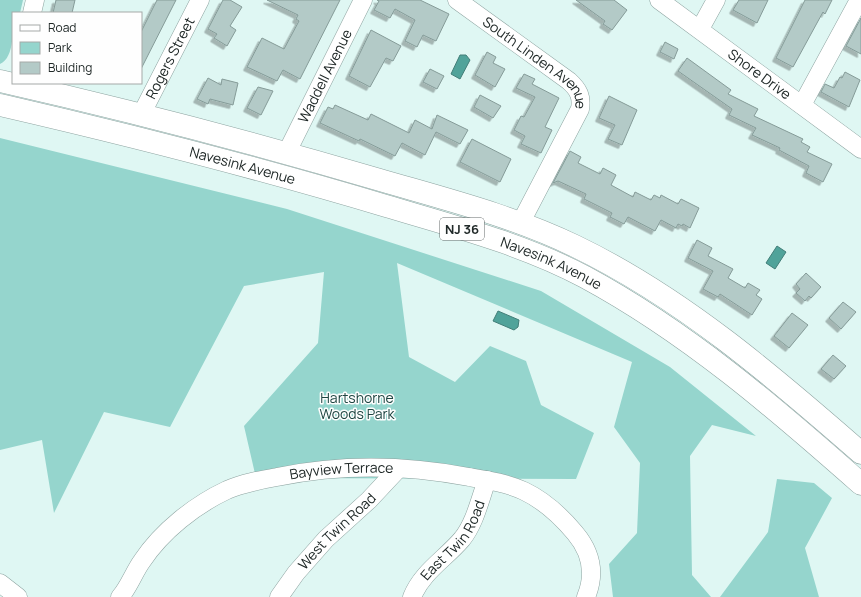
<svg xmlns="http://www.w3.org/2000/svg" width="861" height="597" viewBox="0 0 861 597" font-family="Manrope,sans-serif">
<defs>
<filter id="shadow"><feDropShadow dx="-3.5" dy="3.5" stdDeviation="0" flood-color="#0004"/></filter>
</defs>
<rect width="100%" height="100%" fill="#dff7f3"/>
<!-- green -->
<g fill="#95d5cd">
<path d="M 0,0 L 23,0 L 20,13 L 13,13 C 13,26 15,58 0,64 Z"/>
<path d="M 0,138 L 287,209 L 541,291 L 670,367 L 756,436 L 712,425 L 690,456 L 692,575 L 711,597 L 613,597 L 609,564 L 637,533 L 640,463 L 614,427 L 632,362 L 397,263 L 409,357 L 455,382 L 490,346 L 526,361 L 541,405 L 594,433 L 576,479 L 256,478 L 244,426 L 318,343 L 324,272 L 244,286 L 170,427 L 104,412 L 54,513 L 42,440 L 0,450 Z"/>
<path d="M 777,479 L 814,483 L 832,498 L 805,548 L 819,597 L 720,597 L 768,532 Z"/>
</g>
<!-- water -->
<g fill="#50a39a" stroke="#427e78">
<path d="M 460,55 L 466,55 L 470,60 L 460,79 L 451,74 Z"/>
<path d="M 777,246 L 786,252 L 775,269 L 766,263 Z"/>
<path d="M 498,311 L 519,320 L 518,327 L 514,330 L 493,321 Z"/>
</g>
<!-- building -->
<g fill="#b3cac7" stroke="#859b98" filter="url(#shadow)">
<path d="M 56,0 L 75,0 L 72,13 L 53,13 Z"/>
<path d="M 157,0 L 176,0 L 141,69 L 141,32 Z"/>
<path d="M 223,0 L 230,0 L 242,7 L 230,26 L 236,30 L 227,46 L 214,38 L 217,34 L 208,29 Z"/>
<path d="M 267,0 L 340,0 L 300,79 L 283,70 L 277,81 L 247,67 L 262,38 L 284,49 L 299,21 L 296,19 L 298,15 Z"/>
<path d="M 377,0 L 420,0 L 449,14 L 436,41 L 423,35 L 417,47 L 405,41 L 415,20 L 395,9 L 390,18 L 374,10 L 379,1 Z"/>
<path d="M 576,0 L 614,0 L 627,10 L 612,30 L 603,24 L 605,21 Z"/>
<path d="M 739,0 L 768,0 L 757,23 L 733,10 Z"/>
<path d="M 805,0 L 832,0 L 825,14 L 823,12 L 793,67 L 776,58 Z"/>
<path d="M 861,18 L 861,54 L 846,46 Z"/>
<path d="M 371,30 L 401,46 L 393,61 L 386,58 L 370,87 L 349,76 Z"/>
<path d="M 665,42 L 678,49 L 674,59 L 660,52 Z"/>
<path d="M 487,52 L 496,57 L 493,63 L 505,69 L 495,87 L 475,75 Z"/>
<path d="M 687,58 L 731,90 L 728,94 L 758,109 L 754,116 L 803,139 L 801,142 L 810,147 L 807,152 L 832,164 L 823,182 L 806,173 L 809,166 L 779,150 L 780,148 L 752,135 L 756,128 L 729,115 L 732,109 L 678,71 Z"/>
<path d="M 430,69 L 444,76 L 437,89 L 423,82 Z"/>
<path d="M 845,72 L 860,80 L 849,107 L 821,92 L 825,84 L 834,88 L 840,77 L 842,78 Z"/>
<path d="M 524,74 L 535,79 L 532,84 L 559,98 L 545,127 L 552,130 L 541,153 L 521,144 L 525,136 L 514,130 L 521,116 L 524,117 L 535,97 L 516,88 Z"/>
<path d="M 208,78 L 221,85 L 222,79 L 238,83 L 233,105 L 210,99 L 208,104 L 197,99 Z"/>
<path d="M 258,87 L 273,91 L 261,115 L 247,108 Z"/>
<path d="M 480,95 L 501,106 L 493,118 L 474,107 Z"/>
<path d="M 609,96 L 637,110 L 622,145 L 608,139 L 615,125 L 599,118 Z"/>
<path d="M 335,105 L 368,120 L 371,114 L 409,133 L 415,120 L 432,129 L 437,115 L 468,130 L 460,144 L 436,132 L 425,155 L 402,143 L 395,156 L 360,139 L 359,141 L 320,123 L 328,107 L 333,109 Z"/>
<path d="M 472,139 L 511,159 L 500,182 L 460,162 Z"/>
<path d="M 570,151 L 581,157 L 578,163 L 600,174 L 603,168 L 616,175 L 611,185 L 633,197 L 635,192 L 651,200 L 654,195 L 660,198 L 661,195 L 678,204 L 681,199 L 699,208 L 690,228 L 683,224 L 682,226 L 678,224 L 676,228 L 661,220 L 655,231 L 628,217 L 624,224 L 610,217 L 612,213 L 584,199 L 586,194 L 558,181 L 553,183 Z"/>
<path d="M 697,240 L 712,248 L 708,256 L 733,269 L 728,278 L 745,288 L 748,283 L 760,290 L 756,295 L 762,299 L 752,315 L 720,294 L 718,297 L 703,289 L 713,271 L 688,258 Z"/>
<path d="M 806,273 L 821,287 L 811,298 L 809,296 L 805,301 L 796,293 L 800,289 L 796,284 Z"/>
<path d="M 843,302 L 856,312 L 841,329 L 829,318 Z"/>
<path d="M 792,313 L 808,325 L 789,348 L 774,336 Z"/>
<path d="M 833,355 L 846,366 L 834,379 L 821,369 Z"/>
</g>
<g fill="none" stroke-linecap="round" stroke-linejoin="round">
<!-- minor casing -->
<g stroke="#8da3a0" stroke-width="19">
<g id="minor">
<path id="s1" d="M 457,0 L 569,81 C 579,90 582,97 580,109 L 520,224"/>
<path id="s2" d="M 659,0 L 861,149"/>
<path d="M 32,13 L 35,0"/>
<path d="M 700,29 L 716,0"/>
<path d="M 802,105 L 859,0"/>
<path id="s3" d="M 141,115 L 200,0"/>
<path id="s4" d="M 287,152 L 363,0"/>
<path d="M 0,583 L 18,597"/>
<path id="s5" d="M 120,597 C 129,587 134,572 142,561 C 162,531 195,505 227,490 C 243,483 260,480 277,477 C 340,464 406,465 469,477 C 487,480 507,483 524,491 C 545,501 560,515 575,533 C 591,552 596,573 586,597"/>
<path id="s6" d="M 279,597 L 296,573 L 326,539 L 369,500 L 398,469"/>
<path id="s7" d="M 412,597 C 422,572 445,559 462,539 C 475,523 480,499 487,480"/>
</g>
</g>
<!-- highway casing -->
<g stroke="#8da3a0" stroke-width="23">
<g id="highway">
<path d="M 0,81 C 128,110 254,143 380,180 C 445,199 513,216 575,246 C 681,297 773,376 861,453"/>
<path id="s8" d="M 0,105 C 130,135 259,168 386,206 C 453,226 523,244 585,277 C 687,332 775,408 861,484"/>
</g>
</g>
<!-- minor -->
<use href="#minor" stroke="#fff" stroke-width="18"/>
<!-- highway -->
<use href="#highway" stroke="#fff" stroke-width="22"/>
</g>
<g text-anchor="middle" stroke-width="3" stroke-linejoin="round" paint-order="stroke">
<!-- shield labels -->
<rect fill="#fefefe" stroke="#636968" stroke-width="1" x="440" y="218" width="44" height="22" rx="3"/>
<g font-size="13" font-weight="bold" fill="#202928">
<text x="462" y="234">NJ 36</text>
</g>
<!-- street labels -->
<g font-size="14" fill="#202928" stroke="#fefefe">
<text dy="5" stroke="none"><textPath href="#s3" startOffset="64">Rogers Street</textPath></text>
<text dy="5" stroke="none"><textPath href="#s1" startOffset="102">South Linden Avenue</textPath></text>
<text dy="5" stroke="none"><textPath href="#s2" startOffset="125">Shore Drive</textPath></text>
<text dy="5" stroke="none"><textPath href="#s4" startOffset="85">Waddell Avenue</textPath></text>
<text dy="5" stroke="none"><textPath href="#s8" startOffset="250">Navesink Avenue</textPath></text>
<text dy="5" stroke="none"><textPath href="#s8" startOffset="574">Navesink Avenue</textPath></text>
<text dy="5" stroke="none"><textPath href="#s5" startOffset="271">Bayview Terrace</textPath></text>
<text dy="5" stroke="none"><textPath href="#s6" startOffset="88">West Twin Road</textPath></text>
<text dy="5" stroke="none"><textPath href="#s7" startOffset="71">East Twin Road</textPath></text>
</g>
<!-- park labels -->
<g font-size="14" fill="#1f4642" stroke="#fefefe">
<text x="357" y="403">Hartshorne<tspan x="357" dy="16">Woods Park</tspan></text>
</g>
</g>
<!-- legend -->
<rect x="12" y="12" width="130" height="72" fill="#fefefe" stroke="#a5a9a8"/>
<rect x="20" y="25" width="20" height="6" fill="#ffffff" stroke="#a5a9a8"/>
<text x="48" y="32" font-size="12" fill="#202928">Road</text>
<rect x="20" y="42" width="20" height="12" fill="#95d5cd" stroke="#a5a9a8"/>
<text x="48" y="52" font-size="12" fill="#202928">Park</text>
<rect x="20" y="62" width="20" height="12" fill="#b3cac7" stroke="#a5a9a8"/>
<text x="48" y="72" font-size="12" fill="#202928">Building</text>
</svg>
